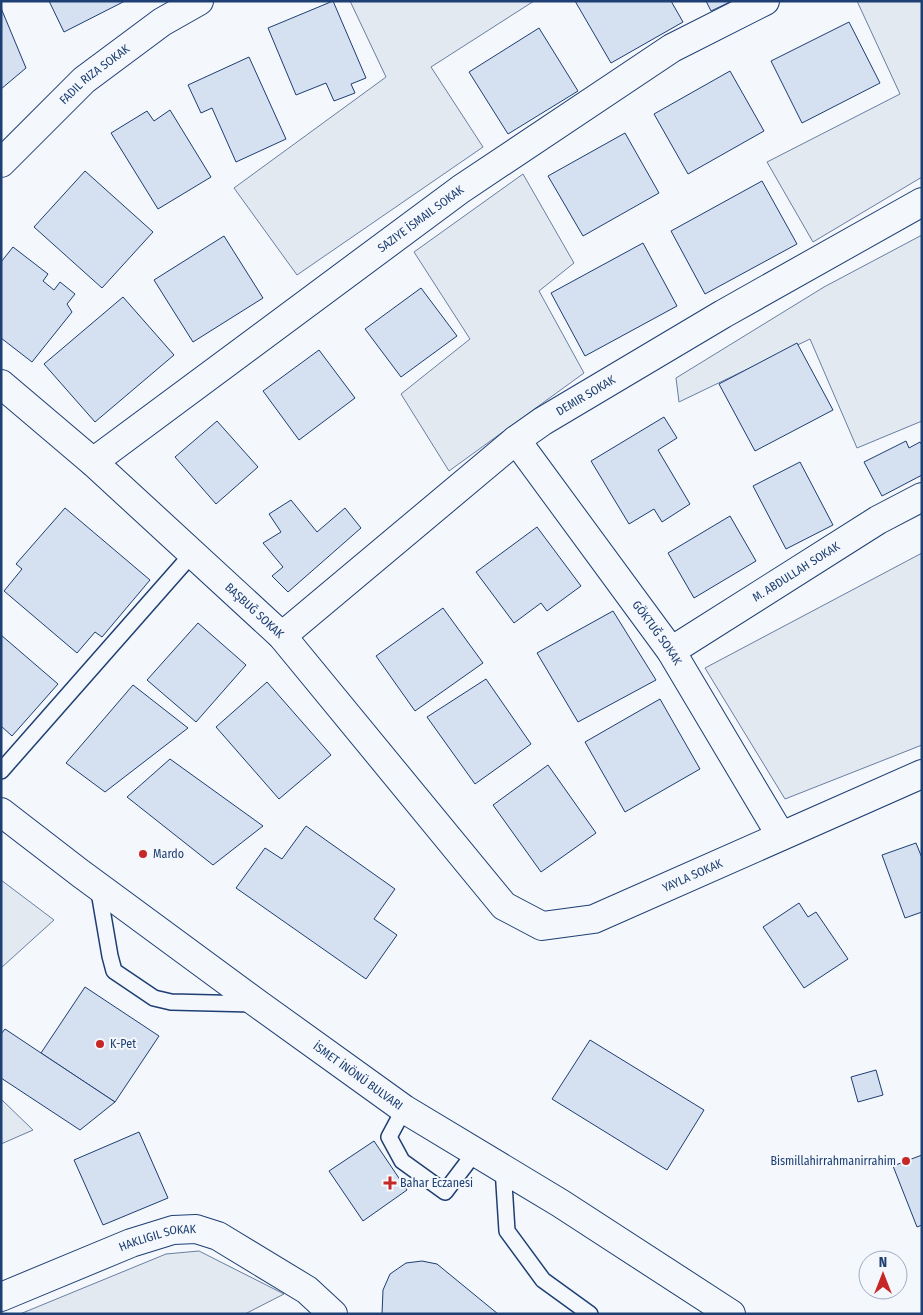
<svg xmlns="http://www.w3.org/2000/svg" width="923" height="1315" viewBox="0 0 923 1315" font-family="'Fira Sans Condensed',sans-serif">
<rect width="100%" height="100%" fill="#f4f7fb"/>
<!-- green -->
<g fill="#e3e9f0" stroke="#687fa3">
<path d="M 350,1 L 534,1 L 431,67 L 483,147 L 297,275 L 234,188 L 386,77 Z"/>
<path d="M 857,1 L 922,1 L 922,177 L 813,242 L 767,162 L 900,94 Z"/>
<path d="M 523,174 L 574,263 L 539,291 L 584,373 L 449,471 L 401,394 L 470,339 L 414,252 Z"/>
<path d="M 922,235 L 922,421 L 857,448 L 810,339 L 679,402 L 676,378 L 824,287 Z"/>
<path d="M 922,553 L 922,745 L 785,799 L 705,668 Z"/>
<path d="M 1,880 L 54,920 L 1,968 Z"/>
<path d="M 1,1099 L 33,1130 L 1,1144 Z"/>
<path d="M 199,1251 L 284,1294 L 245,1314 L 20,1314 L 166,1254 Z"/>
</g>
<!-- building -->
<g fill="#d5e0f0" stroke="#1d3f73">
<path d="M 49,1 L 125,1 L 64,32 Z"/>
<path d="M 333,1 L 366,78 L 351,84 L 355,93 L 334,101 L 326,83 L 296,95 L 268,28 Z"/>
<path d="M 575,1 L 671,1 L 683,22 L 611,63 Z"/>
<path d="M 706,1 L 732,1 L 711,11 Z"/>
<path d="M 1,8 L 26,68 L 1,89 Z"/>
<path d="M 849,22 L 880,83 L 802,123 L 771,61 Z"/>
<path d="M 539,28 L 578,91 L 508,134 L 469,72 Z"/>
<path d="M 249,57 L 286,139 L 236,162 L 212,108 L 201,113 L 188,85 Z"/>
<path d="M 730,71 L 764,131 L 688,174 L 654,114 Z"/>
<path d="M 170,110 L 211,177 L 158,209 L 111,133 L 147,111 L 154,121 Z"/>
<path d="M 625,133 L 659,193 L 583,236 L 548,176 Z"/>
<path d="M 85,171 L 153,232 L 102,288 L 34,227 Z"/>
<path d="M 762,181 L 797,244 L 705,294 L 671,231 Z"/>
<path d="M 224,236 L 263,298 L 193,342 L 154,280 Z"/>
<path d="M 643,243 L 677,306 L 585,356 L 551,293 Z"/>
<path d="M 13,247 L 48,274 L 43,281 L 54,290 L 60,282 L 75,294 L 67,304 L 72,312 L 32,362 L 1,338 L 1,262 Z"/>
<path d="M 421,288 L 457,336 L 401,377 L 365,329 Z"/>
<path d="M 123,297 L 174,355 L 95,422 L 44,364 Z"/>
<path d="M 797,343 L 833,410 L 755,451 L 719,384 Z"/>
<path d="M 319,350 L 355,398 L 299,440 L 263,391 Z"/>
<path d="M 664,417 L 677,438 L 658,450 L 690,504 L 662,522 L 654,509 L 629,524 L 591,461 Z"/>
<path d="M 217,421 L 258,467 L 216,504 L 175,457 Z"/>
<path d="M 906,441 L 909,448 L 920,442 L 922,445 L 922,475 L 882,496 L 864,462 Z"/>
<path d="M 800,462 L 833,525 L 786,549 L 753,486 Z"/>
<path d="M 291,500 L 317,532 L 345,508 L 361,528 L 288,592 L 272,576 L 283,567 L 263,543 L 281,532 L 269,514 Z"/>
<path d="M 65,508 L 150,580 L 102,637 L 95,632 L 77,653 L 4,591 L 22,569 L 16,564 Z"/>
<path d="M 730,516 L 756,561 L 694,598 L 668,553 Z"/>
<path d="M 537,527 L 581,586 L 547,611 L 541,603 L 514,623 L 476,572 Z"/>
<path d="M 443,608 L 483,663 L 415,711 L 376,656 Z"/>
<path d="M 613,611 L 656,680 L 578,722 L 537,653 Z"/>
<path d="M 198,623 L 246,665 L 196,722 L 147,680 Z"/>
<path d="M 1,635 L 58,684 L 12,736 L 1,726 Z"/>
<path d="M 486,679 L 531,744 L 475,784 L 427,717 Z"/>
<path d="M 267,682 L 331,755 L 279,799 L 216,727 Z"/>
<path d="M 133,685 L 188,728 L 105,792 L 66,763 Z"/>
<path d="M 660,699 L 700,769 L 625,812 L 585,742 Z"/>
<path d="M 170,759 L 263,826 L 213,865 L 127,797 Z"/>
<path d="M 548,765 L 596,833 L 541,872 L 493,805 Z"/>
<path d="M 306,826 L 395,889 L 374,919 L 397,935 L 366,979 L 236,888 L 265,848 L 282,859 Z"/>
<path d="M 916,843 L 922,858 L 922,912 L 905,918 L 882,855 Z"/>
<path d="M 799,903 L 808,917 L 816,912 L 848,959 L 804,988 L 763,927 Z"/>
<path d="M 85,987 L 159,1036 L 115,1102 L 41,1053 Z"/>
<path d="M 5,1029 L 41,1053 L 115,1102 L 80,1130 L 1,1078 L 1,1034 Z"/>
<path d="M 590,1040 L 704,1110 L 667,1170 L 552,1099 Z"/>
<path d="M 876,1070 L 883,1095 L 858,1102 L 851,1077 Z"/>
<path d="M 139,1132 L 168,1198 L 103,1225 L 74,1160 Z"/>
<path d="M 374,1141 L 407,1190 L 363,1221 L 329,1171 Z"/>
<path d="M 922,1155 L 922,1225 L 917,1227 L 893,1166 Z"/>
<path d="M 422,1261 L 437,1264 L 498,1314 L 382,1314 L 383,1290 L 390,1274 L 406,1263 Z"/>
</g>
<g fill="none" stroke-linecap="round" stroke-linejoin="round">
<!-- service casing -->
<g stroke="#1d3f73" stroke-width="18">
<g id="service">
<path d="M 1,771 L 192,554"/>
<path d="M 98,886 L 110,956 L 114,971 L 154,998 L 171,1002 L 253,1004"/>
<path d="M 404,1109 L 389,1137 L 402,1161 L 445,1192 L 476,1151"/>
<path d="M 503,1168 L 507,1231 L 543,1280 L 590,1314"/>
</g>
</g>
<!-- minor casing -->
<g stroke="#1d3f73" stroke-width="30">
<g id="minor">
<path id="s1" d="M 1,163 L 84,80 L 162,22 L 199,1"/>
<path id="s2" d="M 1,384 L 93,462 L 282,636 L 504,906 L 542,926 L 594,919 L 922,774"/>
<path id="s3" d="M 516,440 L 671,651 L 781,836"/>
<path id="s4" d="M 93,462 L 461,189 L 672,48 L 765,1"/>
<path id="s5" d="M 282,636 L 516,440 L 543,421 L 723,314 L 922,202"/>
<path id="s6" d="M 671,651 L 878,520 L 922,497"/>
<path id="s7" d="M 1,1297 L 131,1243 L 173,1230 L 196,1229 L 218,1236 L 307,1290 L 333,1314"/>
</g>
</g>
<!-- primary casing -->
<g stroke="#1d3f73" stroke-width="30">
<g id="primary">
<path id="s8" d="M 1,812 L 80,873 L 258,1004 L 404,1109 L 560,1203 L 731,1314"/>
</g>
</g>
<!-- service -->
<use href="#service" stroke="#f4f7fb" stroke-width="15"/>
<!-- minor -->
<use href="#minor" stroke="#f4f7fb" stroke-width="28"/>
<!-- primary -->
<use href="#primary" stroke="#f4f7fb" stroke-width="28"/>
</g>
<!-- markers -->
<g fill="#c62828" stroke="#f4f7fb" stroke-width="2">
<circle cx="143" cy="854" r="5"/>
<circle cx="100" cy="1044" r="5"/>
<circle cx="906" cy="1161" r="5"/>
<path d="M387.5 1175.5h5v5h5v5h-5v5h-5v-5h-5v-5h5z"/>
</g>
<g text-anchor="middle" stroke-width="4" stroke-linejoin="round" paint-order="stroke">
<!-- street labels -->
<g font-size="12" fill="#1d3f73" stroke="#f4f7fb">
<text dy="4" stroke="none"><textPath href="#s1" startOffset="129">FADIL RIZA SOKAK</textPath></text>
<text dy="4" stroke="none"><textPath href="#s4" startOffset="408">SAZIYE İSMAIL SOKAK</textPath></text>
<text dy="4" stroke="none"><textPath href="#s5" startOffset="388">DEMIR SOKAK</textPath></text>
<text dy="4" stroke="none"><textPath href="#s6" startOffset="148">M. ABDULLAH SOKAK</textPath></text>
<text dy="4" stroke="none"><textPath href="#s2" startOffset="340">BAŞBUĞ SOKAK</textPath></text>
<text dy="4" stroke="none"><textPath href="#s3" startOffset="239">GÖKTUĞ SOKAK</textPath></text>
<text dy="4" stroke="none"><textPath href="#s2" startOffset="930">YAYLA SOKAK</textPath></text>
<text dy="4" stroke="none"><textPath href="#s8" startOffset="444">İSMET İNÖNÜ BULVARI</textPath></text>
<text dy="4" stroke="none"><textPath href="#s7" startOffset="168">HAKLIGIL SOKAK</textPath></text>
</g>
<!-- poi labels -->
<g font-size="12" fill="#1d3f73" stroke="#f4f7fb" text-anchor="start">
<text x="153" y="858">Mardo</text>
<text x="110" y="1048">K-Pet</text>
<text x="896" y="1165" text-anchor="end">Bismillahirrahmanirrahim</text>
<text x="400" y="1187">Bahar Eczanesi</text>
</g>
</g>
<!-- border -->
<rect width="923" height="1315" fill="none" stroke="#1d3f73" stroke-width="5"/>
<!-- north arrow -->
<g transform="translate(883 1275)"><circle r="24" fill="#f4f7fb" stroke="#9eadc5"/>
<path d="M0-4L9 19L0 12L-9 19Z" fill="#c62828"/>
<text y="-8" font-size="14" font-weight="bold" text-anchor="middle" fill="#1d3f73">N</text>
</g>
</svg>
